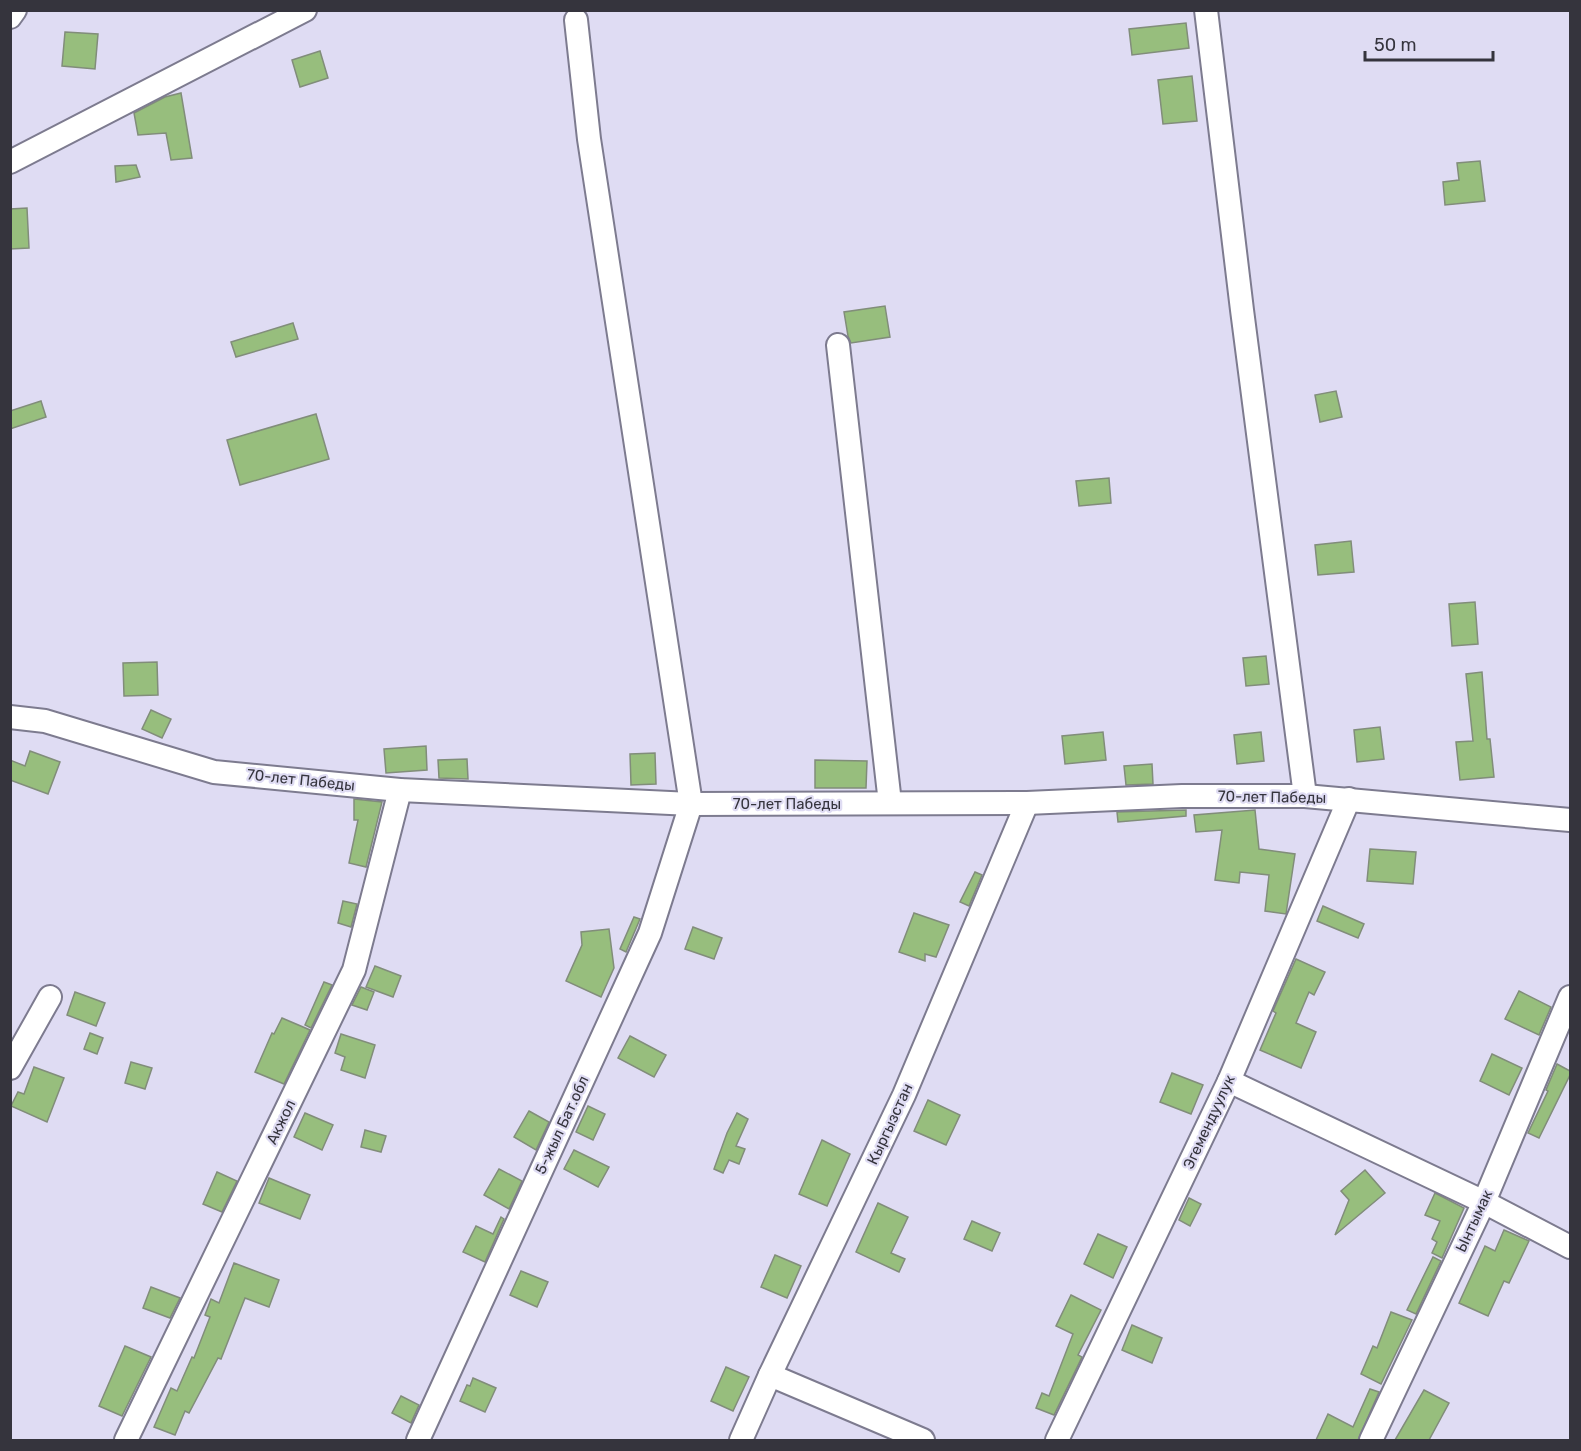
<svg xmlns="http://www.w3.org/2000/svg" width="1581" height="1451" viewBox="0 0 1581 1451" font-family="Rubik,sans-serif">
<rect width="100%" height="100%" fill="#dfdcf3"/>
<!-- building -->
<g fill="#97be7d" stroke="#818d7a" stroke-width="1.5">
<path d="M 1186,23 L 1189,48 L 1132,55 L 1129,29 Z"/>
<path d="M 65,32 L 98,34 L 95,69 L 62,66 Z"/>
<path d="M 320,51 L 328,78 L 300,87 L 292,60 Z"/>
<path d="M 1192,76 L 1197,121 L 1163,124 L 1158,80 Z"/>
<path d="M 181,93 L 192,158 L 171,160 L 166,133 L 138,135 L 134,113 L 165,97 Z"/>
<path d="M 1480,161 L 1485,201 L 1445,205 L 1443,182 L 1459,180 L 1457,163 Z"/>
<path d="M 136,165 L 140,177 L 116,182 L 115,166 Z"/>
<path d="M 27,208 L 29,248 L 10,249 L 10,209 Z"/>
<path d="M 885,306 L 890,337 L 851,343 L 848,336 L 844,312 Z"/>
<path d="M 293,323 L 298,339 L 236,357 L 231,342 Z"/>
<path d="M 1336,391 L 1342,417 L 1320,422 L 1315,395 Z"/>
<path d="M 41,401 L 46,417 L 10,429 L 10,411 Z"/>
<path d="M 316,414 L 329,459 L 240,485 L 227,440 Z"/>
<path d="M 1109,478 L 1111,503 L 1079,506 L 1076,481 Z"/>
<path d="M 1351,541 L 1354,572 L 1318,575 L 1315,545 Z"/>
<path d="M 1475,602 L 1478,644 L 1452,646 L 1449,604 Z"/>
<path d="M 1266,656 L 1269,684 L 1246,686 L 1243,658 Z"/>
<path d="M 157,662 L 158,695 L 124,696 L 123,663 Z"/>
<path d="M 1482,672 L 1487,739 L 1490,739 L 1494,777 L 1460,780 L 1456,742 L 1473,741 L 1466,674 Z"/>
<path d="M 151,710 L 171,719 L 162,738 L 142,729 Z"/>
<path d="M 1380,727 L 1384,759 L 1357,762 L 1354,730 Z"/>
<path d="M 1103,732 L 1106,760 L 1065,764 L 1062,736 Z"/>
<path d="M 1261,732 L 1264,761 L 1237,764 L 1234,735 Z"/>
<path d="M 426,746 L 427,770 L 386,773 L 384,749 Z"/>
<path d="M 30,751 L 60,762 L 48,794 L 10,780 L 10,760 L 25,766 Z"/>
<path d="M 655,753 L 656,784 L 631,785 L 630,754 Z"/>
<path d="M 467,759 L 468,779 L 439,778 L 438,760 Z"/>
<path d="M 815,760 L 867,761 L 866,788 L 815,788 Z"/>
<path d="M 1152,764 L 1153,784 L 1126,785 L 1124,766 Z"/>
<path d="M 354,799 L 382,802 L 366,867 L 349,863 L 358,820 L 354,820 Z"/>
<path d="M 1186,810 L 1186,816 L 1118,822 L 1117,812 Z"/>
<path d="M 1255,810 L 1259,849 L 1295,854 L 1286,914 L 1265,911 L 1269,875 L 1240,872 L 1239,883 L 1215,880 L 1222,830 L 1196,832 L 1194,815 Z"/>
<path d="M 1370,849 L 1416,852 L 1413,884 L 1367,881 Z"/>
<path d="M 975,872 L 982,875 L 969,906 L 960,902 Z"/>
<path d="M 343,901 L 357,904 L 351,927 L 338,923 Z"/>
<path d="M 1323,906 L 1364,924 L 1358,938 L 1317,921 Z"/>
<path d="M 914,913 L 949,925 L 936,957 L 925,954 L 925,961 L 899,952 Z"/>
<path d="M 634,917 L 640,919 L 626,952 L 620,949 Z"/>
<path d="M 693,927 L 722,938 L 714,959 L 685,949 Z"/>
<path d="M 609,929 L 614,968 L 601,997 L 566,981 L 582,945 L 581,932 Z"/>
<path d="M 1296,959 L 1325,972 L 1314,995 L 1309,992 L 1296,1023 L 1316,1032 L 1301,1068 L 1260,1050 L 1276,1013 L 1273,1011 Z"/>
<path d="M 375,966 L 401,976 L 393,997 L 366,987 Z"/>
<path d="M 324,982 L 332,985 L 311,1028 L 305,1025 Z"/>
<path d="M 361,987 L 374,992 L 367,1010 L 352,1005 Z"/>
<path d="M 1519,991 L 1551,1007 L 1539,1035 L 1505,1019 Z"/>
<path d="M 75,992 L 105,1003 L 96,1026 L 67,1015 Z"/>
<path d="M 282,1018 L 310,1030 L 284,1084 L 255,1072 L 272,1033 L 274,1034 Z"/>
<path d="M 90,1033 L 103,1038 L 97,1054 L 84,1049 Z"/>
<path d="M 341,1034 L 375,1045 L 365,1078 L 341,1070 L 345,1057 L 335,1053 Z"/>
<path d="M 630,1036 L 666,1055 L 654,1077 L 618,1058 Z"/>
<path d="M 1492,1054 L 1522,1068 L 1509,1095 L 1480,1081 Z"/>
<path d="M 131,1062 L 152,1068 L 145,1089 L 125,1083 Z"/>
<path d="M 1557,1064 L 1570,1071 L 1570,1075 L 1539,1138 L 1528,1133 L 1548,1091 L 1546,1090 Z"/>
<path d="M 34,1067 L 64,1078 L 47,1122 L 11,1106 L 18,1092 L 24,1094 Z"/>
<path d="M 1172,1073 L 1203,1085 L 1191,1114 L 1160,1102 Z"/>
<path d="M 928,1100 L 960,1115 L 946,1145 L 914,1131 Z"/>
<path d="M 588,1106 L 605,1114 L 593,1140 L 576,1132 Z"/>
<path d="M 529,1111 L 549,1122 L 536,1150 L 514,1137 Z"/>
<path d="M 305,1113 L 333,1125 L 322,1150 L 294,1137 Z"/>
<path d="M 737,1113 L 748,1119 L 736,1146 L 745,1149 L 739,1164 L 729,1160 L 723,1173 L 714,1169 L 727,1133 Z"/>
<path d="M 365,1130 L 386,1136 L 381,1152 L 361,1147 Z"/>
<path d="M 822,1140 L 850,1154 L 827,1206 L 799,1194 Z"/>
<path d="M 574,1150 L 609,1167 L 598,1187 L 564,1169 Z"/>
<path d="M 499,1169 L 522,1181 L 509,1209 L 484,1195 Z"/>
<path d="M 1365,1170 L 1385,1193 L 1335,1235 L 1349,1200 L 1341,1191 Z"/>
<path d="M 217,1172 L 237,1181 L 222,1212 L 203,1204 Z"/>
<path d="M 269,1178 L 310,1195 L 300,1219 L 259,1203 Z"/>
<path d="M 1435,1193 L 1464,1208 L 1442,1258 L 1432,1253 L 1437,1242 L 1432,1239 L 1440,1221 L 1425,1215 Z"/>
<path d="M 1189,1198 L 1201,1204 L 1190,1226 L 1179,1220 Z"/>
<path d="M 878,1203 L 908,1217 L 891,1253 L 905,1259 L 899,1272 L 856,1252 Z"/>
<path d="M 501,1217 L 504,1219 L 485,1262 L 463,1252 L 476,1226 L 493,1234 Z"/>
<path d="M 972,1221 L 1000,1233 L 992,1251 L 964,1239 Z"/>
<path d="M 1504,1230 L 1529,1241 L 1509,1283 L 1504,1281 L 1488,1316 L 1459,1303 L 1485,1246 L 1495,1251 Z"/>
<path d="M 1098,1234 L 1127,1247 L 1113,1278 L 1084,1264 Z"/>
<path d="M 775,1255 L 801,1266 L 787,1298 L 761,1287 Z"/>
<path d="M 1433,1257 L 1441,1261 L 1416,1314 L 1407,1310 Z"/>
<path d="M 234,1263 L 279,1280 L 269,1307 L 245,1298 L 221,1359 L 218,1358 L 189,1413 L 185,1411 L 175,1435 L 154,1427 L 171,1388 L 177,1391 L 192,1357 L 194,1358 L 210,1317 L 205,1315 L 211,1299 L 219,1303 Z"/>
<path d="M 521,1271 L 548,1282 L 537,1307 L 510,1295 Z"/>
<path d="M 151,1287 L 180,1298 L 170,1318 L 143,1308 Z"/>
<path d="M 1071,1295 L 1101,1310 L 1078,1355 L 1082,1357 L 1054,1415 L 1036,1408 L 1042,1393 L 1049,1396 L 1073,1334 L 1056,1326 Z"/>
<path d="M 1391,1312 L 1412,1320 L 1381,1384 L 1361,1374 L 1373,1346 L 1377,1348 Z"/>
<path d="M 1132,1325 L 1162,1338 L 1152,1363 L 1122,1350 Z"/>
<path d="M 125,1346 L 151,1357 L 122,1416 L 99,1406 Z"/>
<path d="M 726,1367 L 749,1377 L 733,1411 L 711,1401 Z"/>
<path d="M 473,1378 L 496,1388 L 485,1412 L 460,1401 L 467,1385 L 470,1386 Z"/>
<path d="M 1370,1389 L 1379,1392 L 1358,1440 L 1316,1440 L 1328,1414 L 1353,1427 Z"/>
<path d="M 1424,1390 L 1449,1403 L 1429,1440 L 1395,1440 Z"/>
<path d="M 401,1396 L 419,1405 L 411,1423 L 392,1413 Z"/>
</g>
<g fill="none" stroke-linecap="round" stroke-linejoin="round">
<!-- minor casing -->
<g stroke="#7d7b8f" stroke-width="26">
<g id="minor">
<path d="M 1206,10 L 1242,310 L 1305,796"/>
<path d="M 10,17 L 15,10"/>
<path d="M 10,162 L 305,10"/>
<path d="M 838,345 L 890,803"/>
<path d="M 10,717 L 45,721 L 214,772 L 400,790 L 691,804 L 1027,803 L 1182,796 L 1305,796 L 1570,820"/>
<path d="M 10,1068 L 50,997"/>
<path d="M 1229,1081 L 1484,1202 L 1570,1247"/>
<path d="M 770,1375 L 923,1440"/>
<path d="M 126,1440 L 354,970 L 400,790"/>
<path d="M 418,1440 L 650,933 L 691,804 L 589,139 L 576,20"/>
<path d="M 741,1440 L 770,1375 L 904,1095 L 1027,803"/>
<path d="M 1057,1440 L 1229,1081 L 1349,799"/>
<path d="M 1371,1440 L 1484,1202 L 1570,997"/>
</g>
</g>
<!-- minor -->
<use href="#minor" stroke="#fff" stroke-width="22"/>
</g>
<g text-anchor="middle" stroke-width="4.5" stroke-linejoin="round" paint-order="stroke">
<!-- street labels -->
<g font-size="15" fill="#35343d" stroke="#dfdcf3">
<text transform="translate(301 780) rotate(6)" y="5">70-лет Пабеды</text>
<text transform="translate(1272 797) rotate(1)" y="5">70-лет Пабеды</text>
<text x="787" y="809">70-лет Пабеды</text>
<text transform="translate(281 1122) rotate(-64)" y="5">Акжол</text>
<text transform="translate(1209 1122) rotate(-65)" y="5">Эгемендуулук</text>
<text transform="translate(890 1124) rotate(-65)" y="5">Кыргызстан</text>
<text transform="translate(562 1125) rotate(-65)" y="5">5-жыл Бат.обл</text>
<text transform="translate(1474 1221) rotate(-65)" y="5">Ынтымак</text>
</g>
</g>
<!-- border -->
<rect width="1581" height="1451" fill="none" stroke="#35343d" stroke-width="24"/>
<!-- scale -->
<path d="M1365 51v9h128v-9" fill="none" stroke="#35343d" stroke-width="3"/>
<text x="1374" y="51" font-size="18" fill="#35343d" stroke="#dfdcf3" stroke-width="4.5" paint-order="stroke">50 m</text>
</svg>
